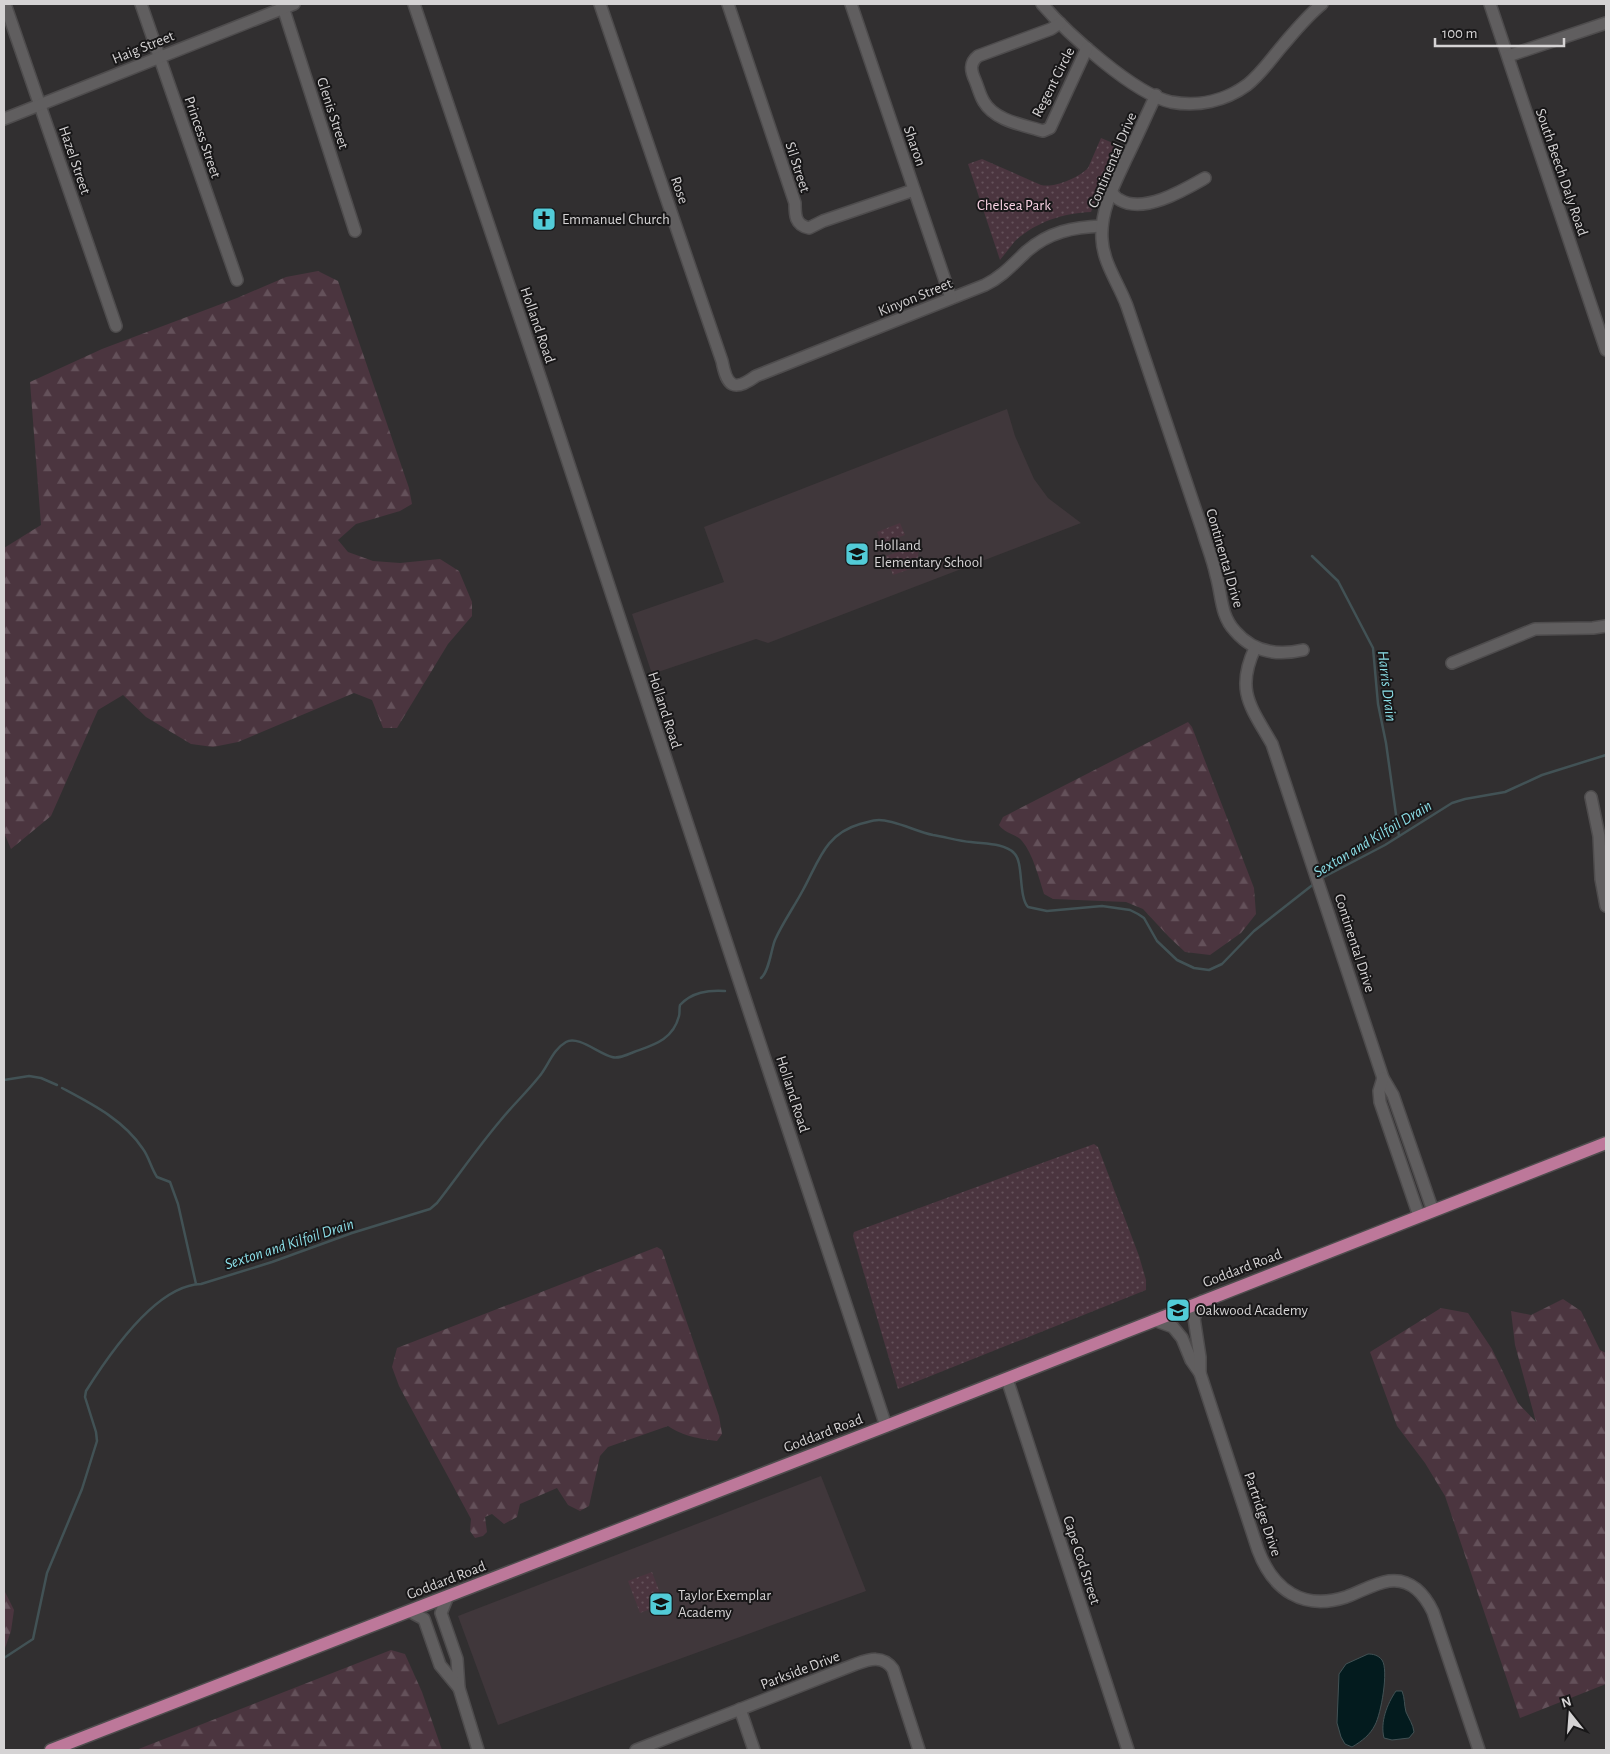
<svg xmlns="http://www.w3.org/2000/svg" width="1610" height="1754" viewBox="0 0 1610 1754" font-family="'Alegreya Sans',sans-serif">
<defs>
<pattern id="grass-dots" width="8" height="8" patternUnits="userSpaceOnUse" patternTransform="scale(1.25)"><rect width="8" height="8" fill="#4b353f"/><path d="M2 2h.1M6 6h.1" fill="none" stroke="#64515a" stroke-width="1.8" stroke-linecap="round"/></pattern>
<pattern id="forest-firs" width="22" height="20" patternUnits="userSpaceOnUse" patternTransform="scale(1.25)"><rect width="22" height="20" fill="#4b353f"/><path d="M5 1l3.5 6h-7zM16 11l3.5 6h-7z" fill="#64515a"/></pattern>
</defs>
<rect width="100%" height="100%" fill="#312f30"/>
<!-- built -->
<g fill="#40373b">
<path d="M 1007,409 L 1015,436 L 1034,479 L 1048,498 L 1081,523 L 768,643 L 756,639 L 652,674 L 632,614 L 724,582 L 704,527 Z"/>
<path d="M 821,1476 L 866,1591 L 498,1725 L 458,1616 Z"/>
</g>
<!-- grass -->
<g fill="url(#grass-dots)">
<path d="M 1101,138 L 1120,146 L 1100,189 L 1091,212 C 1063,213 1036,222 1015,241 C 1010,247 1005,254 1000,260 L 968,164 L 982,159 L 1041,185 C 1055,188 1078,178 1088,168 Z"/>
<path d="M 900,523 L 905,535 L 882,544 L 877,532 Z"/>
<path d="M 915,546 L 919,550 L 916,567 L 893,575 L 886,556 Z"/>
<path d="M 1094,1144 L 1098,1147 L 1139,1256 L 1146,1280 L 1146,1290 L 898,1389 L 853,1236 L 854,1232 Z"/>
<path d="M 652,1572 L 660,1593 L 662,1605 L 640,1613 L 628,1581 Z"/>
</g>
<!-- forest -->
<g fill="url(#forest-firs)">
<path d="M 318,271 L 338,281 L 409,488 L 412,504 L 400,511 L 356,524 L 338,540 L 348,552 L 373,561 L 400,563 L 440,559 L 459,571 L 472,602 L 472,616 L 448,644 L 397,728 L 383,728 L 372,700 L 354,693 L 238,742 L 213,747 L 191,744 L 146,717 L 123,695 L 98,710 L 51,816 L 11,849 L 4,833 L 4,548 L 41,525 L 30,382 L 102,349 L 237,298 L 286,277 Z"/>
<path d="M 1188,722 L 1192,727 L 1254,888 L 1256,914 L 1241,933 L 1210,955 L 1185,952 L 1169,937 L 1143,909 L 1126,902 L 1053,899 L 1044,894 C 1039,878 1033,854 1022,841 C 1016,834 1004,833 999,825 L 1003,817 Z"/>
<path d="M 657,1247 L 662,1250 L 719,1416 L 722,1434 L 717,1441 C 697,1438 685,1437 668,1426 L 608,1447 L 600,1456 L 589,1506 L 580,1511 L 568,1505 L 557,1488 L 520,1504 L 517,1517 L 504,1524 L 492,1514 L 485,1517 L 487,1532 L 483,1536 L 475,1538 L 470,1531 L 471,1519 L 399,1386 L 392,1367 L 397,1348 Z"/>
<path d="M 1563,1299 L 1581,1311 L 1600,1350 L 1606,1353 L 1606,1684 L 1520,1718 L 1445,1496 L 1425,1463 L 1397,1426 L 1370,1352 L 1441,1308 L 1468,1313 L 1492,1349 L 1518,1403 L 1536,1422 L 1515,1345 L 1511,1311 L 1531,1315 Z"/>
<path d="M 4,1590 L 14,1610 L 11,1631 L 4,1651 Z"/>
<path d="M 391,1650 L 405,1654 L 422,1692 L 442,1750 L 136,1750 Z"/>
</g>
<!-- water -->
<g fill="#031b1e" stroke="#425255">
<path d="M 1368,1654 C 1373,1654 1378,1655 1382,1660 C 1389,1670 1381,1714 1375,1725 C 1370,1735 1362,1741 1352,1747 L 1345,1744 L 1341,1737 L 1337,1723 L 1339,1674 L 1346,1664 Z"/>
<path d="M 1396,1691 L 1402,1691 C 1405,1698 1404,1705 1406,1712 C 1409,1719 1413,1724 1414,1732 L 1409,1738 L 1392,1740 L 1384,1738 C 1380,1722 1387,1704 1396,1691 Z"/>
</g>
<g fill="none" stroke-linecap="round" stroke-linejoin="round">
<!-- stream -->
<g stroke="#425255" stroke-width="2.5">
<path d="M 1312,556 L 1338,581 L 1373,648 L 1378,704 L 1386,743 L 1399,836"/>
<path d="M 1322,878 L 1385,845 L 1452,803 L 1465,799 L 1505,792 L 1542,775 L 1606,755"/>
<path d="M 761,978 C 769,972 771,950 775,940 C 783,922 794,907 803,890 C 819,861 825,834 860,824 C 866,823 872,820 879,820 C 895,820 917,832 933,835 C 946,837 958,841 971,842 C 984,844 1004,843 1014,853 C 1024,862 1018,896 1028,907 L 1047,911 L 1102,906 L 1130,910 L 1138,914 L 1144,918 L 1157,941 L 1177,960 L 1194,968 L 1209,970 L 1222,964 L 1254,931 L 1315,883"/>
<path d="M 4,1080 L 29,1076 L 41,1078 L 57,1085"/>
<path d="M 62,1088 C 92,1104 124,1120 143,1149 C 149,1157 151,1168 157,1177 L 170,1182 L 178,1204 L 196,1284"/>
<path d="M 4,1658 L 33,1639 L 47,1573 L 82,1489 L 97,1441 L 96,1432 L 85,1397 L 86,1391 C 108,1356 156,1285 201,1284 L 272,1262 L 352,1233 L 430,1209 L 437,1203 C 458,1176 478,1147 500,1121 C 512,1106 526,1093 538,1078 C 548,1067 552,1050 566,1042 C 578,1035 599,1054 612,1057 C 619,1059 626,1055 634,1052 C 653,1045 673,1040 679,1016 C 680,1013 679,1009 680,1005 C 692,992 708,990 725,991"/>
</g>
<!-- minor casing -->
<g stroke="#4e4c4d" stroke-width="14">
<g id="minor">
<path d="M 5,4 L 116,326"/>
<path d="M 141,4 L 237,280"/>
<path d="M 282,4 L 355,231"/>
<path d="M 414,4 L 542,383 L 886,1426"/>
<path d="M 600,4 L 722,361 C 727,387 734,392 756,376 L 985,285 C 1002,277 1013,264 1027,251 C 1049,232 1073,227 1102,226"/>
<path d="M 728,4 L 795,203 C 795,215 795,225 809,228 L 823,221 L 914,190"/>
<path d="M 851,4 L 951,298"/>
<path d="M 1042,4 C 1067,33 1134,94 1171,102 C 1198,107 1225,101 1247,85 C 1261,74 1271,59 1283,45 C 1295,31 1307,16 1322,4"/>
<path d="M 1490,4 L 1606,350"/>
<path d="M 1060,23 L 1051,29 L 978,56 C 969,63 971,71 975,80 C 978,87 980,96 984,102 C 995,121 1024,125 1043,131 L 1050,128 L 1087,48"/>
<path d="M 1508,56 L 1606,23"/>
<path d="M 1156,95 C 1146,116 1137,137 1127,157 C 1115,183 1100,210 1102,239 C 1103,263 1119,284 1127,306 C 1152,381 1178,456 1203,532 C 1207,546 1213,560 1216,575 C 1222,595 1220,615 1235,631 C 1253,652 1277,656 1303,650"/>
<path d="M 4,119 L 294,4"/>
<path d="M 1111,192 C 1114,195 1117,199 1120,200 C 1144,214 1184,190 1205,178"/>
<path d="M 1255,648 C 1235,691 1251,707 1272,744 L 1383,1078 L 1393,1095 L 1433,1211"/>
<path d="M 1452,663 L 1535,629 L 1593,628 L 1606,626"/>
<path d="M 1591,797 L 1599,836 L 1601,879 L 1606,906"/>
<path d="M 1383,1078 L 1379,1091 L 1380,1102 L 1419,1216"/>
<path d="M 1154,1320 L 1173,1327 L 1182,1338 L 1191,1360 L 1200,1373 L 1258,1550 C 1273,1590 1303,1611 1346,1597 C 1360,1592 1375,1583 1389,1581 C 1411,1578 1425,1595 1433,1612 L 1479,1750"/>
<path d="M 1200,1373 L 1200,1357 L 1194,1318 L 1202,1301"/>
<path d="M 1007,1379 L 1128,1750"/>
<path d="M 448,1596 L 441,1613 L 457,1659 L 459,1688 L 478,1750"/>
<path d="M 409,1611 L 424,1619 L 440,1665 L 459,1688"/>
<path d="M 740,1709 L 754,1750"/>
<path d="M 636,1750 L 856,1664 C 870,1659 883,1655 893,1669 L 919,1750"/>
</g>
</g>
<!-- major casing -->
<g stroke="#4e4c4d" stroke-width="15">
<path id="major" d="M 51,1750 L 886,1426 L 1606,1143"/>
</g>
<!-- minor -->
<use href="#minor" stroke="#605e5f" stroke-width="11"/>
<!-- major -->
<use href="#major" stroke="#bd789a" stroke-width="12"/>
</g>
<!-- icons -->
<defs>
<g id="church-square" transform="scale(1.25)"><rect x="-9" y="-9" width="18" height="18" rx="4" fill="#52cbd7" stroke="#181718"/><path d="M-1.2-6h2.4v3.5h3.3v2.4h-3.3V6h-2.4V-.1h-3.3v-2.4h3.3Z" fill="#111"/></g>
<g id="school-square" transform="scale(1.25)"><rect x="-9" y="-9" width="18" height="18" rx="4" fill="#52cbd7" stroke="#181718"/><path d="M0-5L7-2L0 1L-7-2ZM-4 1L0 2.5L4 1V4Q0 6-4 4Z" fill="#111"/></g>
</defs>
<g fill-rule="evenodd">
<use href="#church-square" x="544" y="219"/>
<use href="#school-square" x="857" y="554"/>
<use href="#school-square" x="1178" y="1310"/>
<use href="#school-square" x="661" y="1604"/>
</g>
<g text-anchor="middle" stroke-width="4" stroke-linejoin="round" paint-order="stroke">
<!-- street labels -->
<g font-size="15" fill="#d5d3d4" stroke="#181718">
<text transform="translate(143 47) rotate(-22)" y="5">Haig Street</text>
<text transform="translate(1053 82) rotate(-63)" y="5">Regent Circle</text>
<text transform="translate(333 113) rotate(72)" y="5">Glenis Street</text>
<text transform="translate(203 137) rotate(71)" y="5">Princess Street</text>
<text transform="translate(915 146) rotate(71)" y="5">Sharon</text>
<text transform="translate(75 160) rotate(71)" y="5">Hazel Street</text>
<text transform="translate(1112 160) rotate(-67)" y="5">Continental Drive</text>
<text transform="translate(798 167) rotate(72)" y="5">Sil Street</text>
<text transform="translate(1562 172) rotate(71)" y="5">South Beech Daly Road</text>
<text transform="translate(680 190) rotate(71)" y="5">Rose</text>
<text transform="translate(915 297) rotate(-22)" y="5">Kinyon Street</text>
<text transform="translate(538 325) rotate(71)" y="5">Holland Road</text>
<text transform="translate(1225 558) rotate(74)" y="5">Continental Drive</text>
<text transform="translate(665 710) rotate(72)" y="5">Holland Road</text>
<text transform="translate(1355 943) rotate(72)" y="5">Continental Drive</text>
<text transform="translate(793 1094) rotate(72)" y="5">Holland Road</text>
<text transform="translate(1242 1268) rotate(-21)" y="5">Goddard Road</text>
<text transform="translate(823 1433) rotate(-21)" y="5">Goddard Road</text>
<text transform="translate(1263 1514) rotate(71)" y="5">Partridge Drive</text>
<text transform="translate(1082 1560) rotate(72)" y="5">Cape Cod Street</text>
<text transform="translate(446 1580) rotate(-21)" y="5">Goddard Road</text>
<text transform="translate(800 1670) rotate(-21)" y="5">Parkside Drive</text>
</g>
<!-- park labels -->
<g font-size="15" fill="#fbd3e5" stroke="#181718">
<text x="1014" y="210">Chelsea Park</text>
</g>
<!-- poi labels -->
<g font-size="15" fill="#d5d3d4" stroke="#181718" text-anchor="start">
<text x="562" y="224">Emmanuel Church</text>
<text x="874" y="550">Holland<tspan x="874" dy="17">Elementary School</tspan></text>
<text x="1196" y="1315">Oakwood Academy</text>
<text x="678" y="1600">Taylor Exemplar<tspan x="678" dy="17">Academy</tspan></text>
</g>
<!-- water labels -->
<g font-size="16" font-style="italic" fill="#8bdfe8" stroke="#181718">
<text transform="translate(1388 686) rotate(83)" y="6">Harris Drain</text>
<text transform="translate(1372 838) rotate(-31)" y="6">Sexton and Kilfoil Drain</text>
<text transform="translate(289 1243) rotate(-18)" y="6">Sexton and Kilfoil Drain</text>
</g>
</g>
<!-- border -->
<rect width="1610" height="1754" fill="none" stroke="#d5d3d4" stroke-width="10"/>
<!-- north arrow -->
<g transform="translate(1570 1714) rotate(343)" stroke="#181718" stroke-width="4" paint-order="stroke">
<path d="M0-4L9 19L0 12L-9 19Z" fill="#d5d3d4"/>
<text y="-8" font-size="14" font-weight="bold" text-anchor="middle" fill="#d5d3d4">N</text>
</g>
<!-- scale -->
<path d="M1435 38v8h129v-8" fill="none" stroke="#d5d3d4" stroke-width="2.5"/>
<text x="1442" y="38" font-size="15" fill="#d5d3d4" stroke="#181718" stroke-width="4" paint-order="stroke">100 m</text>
</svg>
